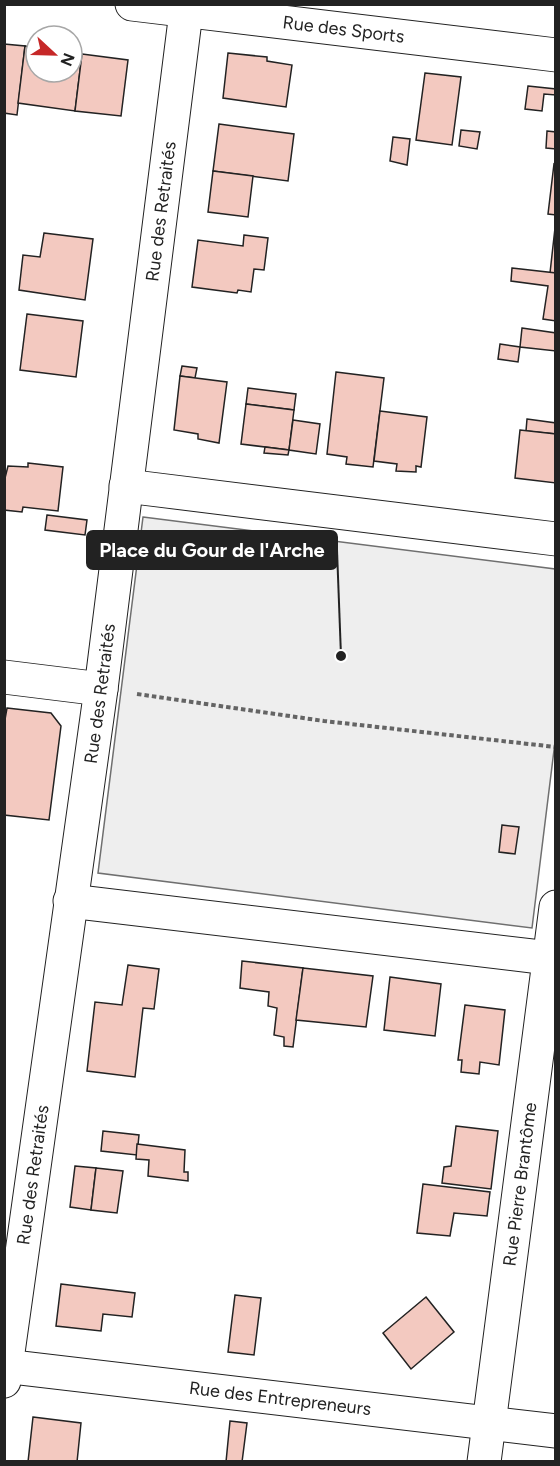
<svg xmlns="http://www.w3.org/2000/svg" width="560" height="1466" viewBox="0 0 560 1466" font-family="Figtree,sans-serif">
<rect width="100%" height="100%" fill="#fff"/>
<!-- park -->
<path fill="#eee" stroke="#6f6f6f" stroke-width="1.5" d="M 143,517 L 555,569 L 555,742 L 532,928 L 98,873 Z"/>
<!-- building -->
<g fill="#f3c9c0" stroke="#222" stroke-width="1.5">
<path d="M 4,44 L 25,46 L 17,115 L 4,113 Z"/>
<path d="M 25,46 L 36,48 L 36,72 L 72,72 L 72,52 L 82,54 L 75,111 L 18,103 Z"/>
<path d="M 228,53 L 267,57 L 267,61 L 292,65 L 286,107 L 223,98 Z"/>
<path d="M 82,54 L 128,60 L 121,116 L 75,111 Z"/>
<path d="M 425,73 L 461,77 L 452,145 L 416,140 Z"/>
<path d="M 528,86 L 556,89 L 556,95 L 544,94 L 542,111 L 525,109 Z"/>
<path d="M 219,124 L 294,134 L 288,181 L 213,171 Z"/>
<path d="M 461,130 L 480,132 L 477,149 L 459,146 Z"/>
<path d="M 547,131 L 556,132 L 556,149 L 546,148 Z"/>
<path d="M 393,137 L 410,139 L 407,165 L 390,161 Z"/>
<path d="M 554,164 L 556,165 L 556,215 L 548,214 Z"/>
<path d="M 213,171 L 253,176 L 248,217 L 208,212 Z"/>
<path d="M 555,228 L 556,228 L 556,273 L 550,273 Z"/>
<path d="M 44,233 L 93,239 L 85,300 L 19,290 L 23,255 L 40,257 Z"/>
<path d="M 244,235 L 268,238 L 264,270 L 254,269 L 251,292 L 238,290 L 237,293 L 192,287 L 198,240 L 243,246 Z"/>
<path d="M 512,268 L 556,273 L 556,321 L 543,319 L 548,286 L 511,281 Z"/>
<path d="M 27,314 L 83,321 L 76,377 L 20,370 Z"/>
<path d="M 522,328 L 556,333 L 556,351 L 520,347 Z"/>
<path d="M 500,344 L 520,347 L 518,362 L 498,359 Z"/>
<path d="M 182,366 L 197,368 L 195,378 L 180,376 Z"/>
<path d="M 336,372 L 384,378 L 373,467 L 346,464 L 347,457 L 327,454 Z"/>
<path d="M 180,376 L 227,382 L 219,443 L 198,439 L 198,434 L 174,430 Z"/>
<path d="M 248,388 L 296,394 L 294,410 L 246,404 Z"/>
<path d="M 246,404 L 294,410 L 289,450 L 241,444 Z"/>
<path d="M 380,411 L 427,417 L 421,467 L 416,466 L 416,472 L 396,471 L 397,464 L 374,461 Z"/>
<path d="M 527,419 L 556,423 L 556,434 L 526,431 Z"/>
<path d="M 293,420 L 320,424 L 316,454 L 289,450 Z"/>
<path d="M 520,430 L 556,434 L 556,483 L 515,478 Z"/>
<path d="M 265,447 L 289,450 L 288,455 L 264,453 Z"/>
<path d="M 28,463 L 63,467 L 58,511 L 23,507 L 22,512 L 4,510 L 4,482 L 8,466 L 28,467 Z"/>
<path d="M 47,515 L 87,520 L 85,535 L 45,530 Z"/>
<path d="M 7,708 L 51,713 L 61,726 L 49,820 L 4,815 L 4,725 Z"/>
<path d="M 502,825 L 519,827 L 515,854 L 499,852 Z"/>
<path d="M 242,961 L 303,968 L 293,1047 L 284,1046 L 284,1037 L 274,1035 L 277,1008 L 268,1006 L 269,992 L 240,988 Z"/>
<path d="M 128,965 L 159,969 L 154,1009 L 143,1008 L 135,1077 L 87,1071 L 95,1002 L 122,1005 Z"/>
<path d="M 303,968 L 373,976 L 366,1027 L 296,1020 Z"/>
<path d="M 390,977 L 441,984 L 435,1036 L 384,1030 Z"/>
<path d="M 465,1005 L 505,1010 L 499,1065 L 480,1062 L 479,1074 L 461,1072 L 462,1060 L 458,1060 Z"/>
<path d="M 456,1126 L 498,1131 L 491,1189 L 442,1183 L 444,1167 L 451,1166 Z"/>
<path d="M 103,1131 L 139,1135 L 137,1155 L 101,1151 Z"/>
<path d="M 137,1144 L 185,1150 L 184,1172 L 188,1172 L 188,1181 L 148,1176 L 149,1160 L 136,1159 Z"/>
<path d="M 75,1166 L 96,1168 L 91,1210 L 70,1207 Z"/>
<path d="M 96,1168 L 123,1171 L 117,1213 L 91,1210 Z"/>
<path d="M 423,1184 L 490,1192 L 487,1216 L 454,1213 L 450,1236 L 417,1233 Z"/>
<path d="M 61,1284 L 135,1293 L 132,1317 L 103,1314 L 101,1331 L 56,1326 Z"/>
<path d="M 235,1295 L 261,1298 L 254,1355 L 228,1352 Z"/>
<path d="M 426,1297 L 454,1332 L 411,1369 L 383,1333 Z"/>
<path d="M 33,1417 L 81,1423 L 77,1462 L 28,1462 Z"/>
<path d="M 230,1421 L 247,1423 L 242,1462 L 226,1462 Z"/>
</g>
<g fill="none" stroke-linecap="round" stroke-linejoin="round">
<!-- minor casing -->
<g stroke="#222" stroke-width="35">
<g id="minor">
<path id="s1" d="M 132,4 L 556,55"/>
<path d="M 126,486 L 556,539"/>
<path d="M 4,677 L 101,689"/>
<path d="M 70,901 L 549,958"/>
<path id="s2" d="M 4,1366 L 556,1431"/>
<path id="s3" d="M 4,1381 L 101,689 L 187,4"/>
<path id="s4" d="M 484,1462 L 556,907"/>
</g>
</g>
<!-- path -->
<path stroke="#646464" stroke-width="4" stroke-dasharray="4.5 3" stroke-linecap="butt" d="M 137,694 L 324,721 L 556,747"/>
<!-- minor -->
<use href="#minor" stroke="#fff" stroke-width="33"/>
</g>
<g text-anchor="middle" stroke-width="4.5" stroke-linejoin="round" paint-order="stroke">
<!-- street labels -->
<g font-size="18" fill="#222" stroke="#fff">
<text dy="6" stroke="none"><textPath href="#s1" startOffset="213">Rue des Sports</textPath></text>
<text dy="6" stroke="none"><textPath href="#s3" startOffset="1180">Rue des Retraités</textPath></text>
<text dy="6" stroke="none"><textPath href="#s3" startOffset="694">Rue des Retraités</textPath></text>
<text dy="6" stroke="none"><textPath href="#s3" startOffset="208">Rue des Retraités</textPath></text>
<text dy="6" stroke="none"><textPath href="#s4" startOffset="280">Rue Pierre Brantôme</textPath></text>
<text dy="6" stroke="none"><textPath href="#s2" startOffset="278">Rue des Entrepreneurs</textPath></text>
</g>
</g>
<!-- callouts -->
<path fill="none" stroke="#222" stroke-width="2" d="M341 656L337 550"/>
<circle fill="#222" stroke="#fff" stroke-width="2" cx="341" cy="656" r="6"/>
<rect fill="#222" stroke="#222" stroke-width="2" x="87" y="531" width="250" height="38" rx="6"/>
<g font-size="20" text-anchor="middle" font-weight="bold" fill="#fff">
<text x="212" y="557">Place du Gour de l'Arche</text>
</g>
<!-- border -->
<rect width="560" height="1466" fill="none" stroke="#222222" stroke-width="12"/>
<!-- north arrow -->
<g transform="translate(54 54) rotate(112)"><circle r="28" fill="#ffffff" stroke="#a7a7a7" stroke-width="1.5"/>
<path d="M0-4.5L10 22L0 15L-10 22Z" fill="#c62828"/>
<text y="-9" font-size="16" font-weight="bold" text-anchor="middle" fill="#222222">N</text>
</g>
</svg>
